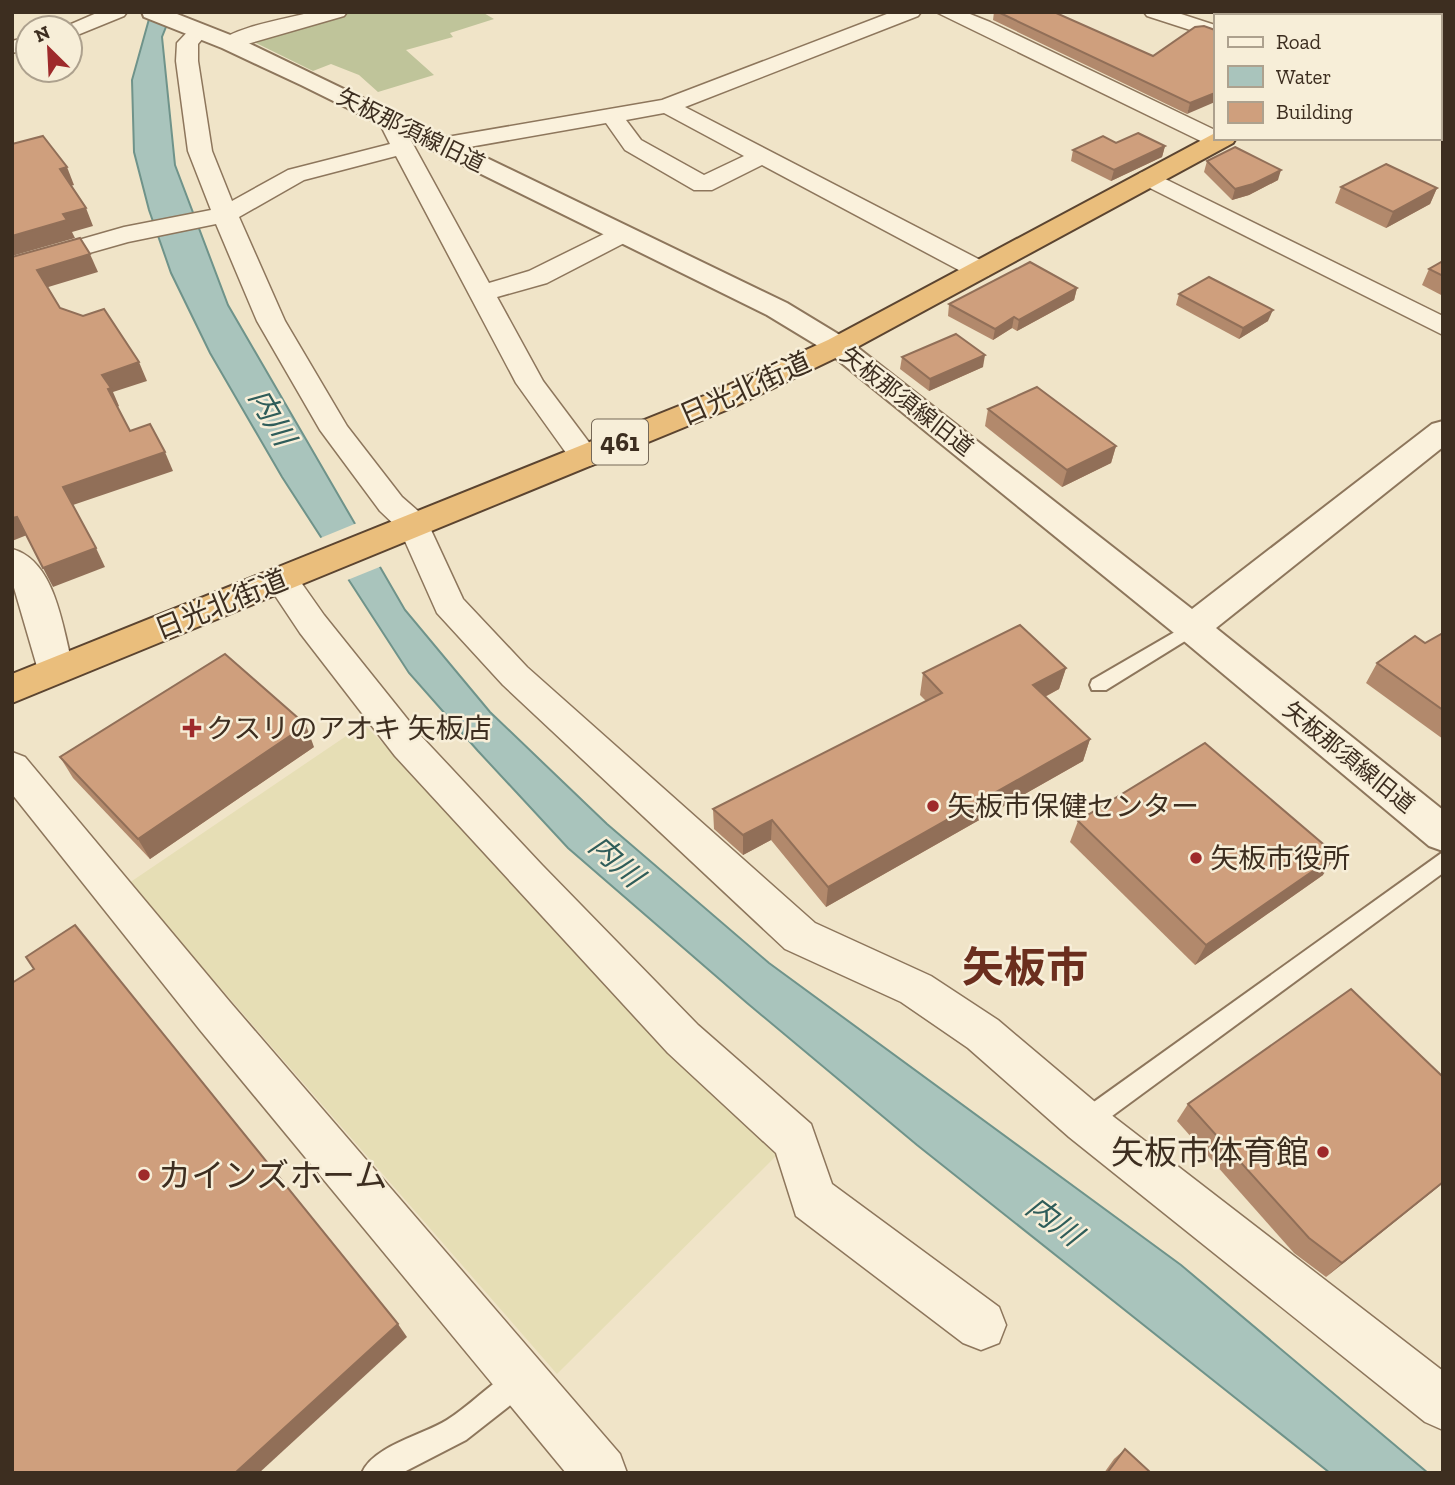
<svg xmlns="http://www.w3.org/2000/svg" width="1455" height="1485" viewBox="0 0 1455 1485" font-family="'Zilla Slab','Noto Sans JP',serif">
<rect width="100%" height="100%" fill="#f0e4c8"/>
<!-- farmland -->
<path fill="#e6deb5" d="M 364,724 L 781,1151 L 557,1374 L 129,883 Z"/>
<!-- cemetery -->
<path fill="#bfc49a" d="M 348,12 L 482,12 L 494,19 L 450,33 L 453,37 L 406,50 L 434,75 L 378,92 L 359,75 L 331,64 L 313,71 L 250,40 Z"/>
<!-- water -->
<path fill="#a9c4bc" stroke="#6f938a" stroke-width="2" d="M 151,12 L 172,12 L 162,37 L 175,165 L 228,305 L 405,610 L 490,712 L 607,824 L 769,963 L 1181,1265 L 1428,1473 L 1330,1473 L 917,1145 L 747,1003 L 568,848 L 478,751 L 409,673 L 282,477 L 210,353 L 171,273 L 149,210 L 134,152 L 132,80 Z"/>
<!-- pier -->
<path fill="#f0e4c8" d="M 357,523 L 382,566 L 345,581 L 318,539 Z"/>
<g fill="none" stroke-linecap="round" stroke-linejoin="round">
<!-- service casing -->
<g stroke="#8d765c" stroke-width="4">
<g id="service">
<path d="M 1192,622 L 1198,623 L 1201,628 L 1198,633 L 1106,690 L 1092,690 L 1090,685 L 1092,680 Z"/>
<path d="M 1443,852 L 1443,873 L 1093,1130 L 1085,1133 L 1077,1130 L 1073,1122 L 1077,1114 Z"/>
<path d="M 522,1367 L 531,1371 L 535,1380 L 531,1389 L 466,1440 L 402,1473 L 362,1473 C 373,1446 423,1435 447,1420 C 473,1404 494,1378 522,1367 Z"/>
</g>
</g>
<!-- minor casing -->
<g stroke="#8d765c" stroke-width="3">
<g id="minor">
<path d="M 99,12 L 127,12 L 124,16 L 70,38 L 70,28 L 62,28 Z"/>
<path d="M 312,12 L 347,12 L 344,16 L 230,49 L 219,43 C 232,27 291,18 312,12 Z"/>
<path d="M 892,12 L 921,12 L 918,16 L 685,107 L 988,264 L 992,270 L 988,276 L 970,276 L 762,165 L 712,190 L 694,190 L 625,150 L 606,123 L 441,152 L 433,150 L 429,145 L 433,140 L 441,138 L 662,100 ZM 664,113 L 744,156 L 704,175 L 641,140 L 626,120 Z"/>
<path d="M 936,12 L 965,12 L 990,22 L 1215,130 L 1215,138 L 1231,141 L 1227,146 L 1211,146 Z"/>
<path d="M 1144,12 L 1175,12 L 1215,25 L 1215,38 L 1147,16 Z"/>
<path d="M 199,25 L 209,31 L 198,44 L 198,61 L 212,151 L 232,201 L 288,170 L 390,144 L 381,126 L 392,119 L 403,126 L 489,283 L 529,271 L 614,229 L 632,229 L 636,234 L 632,239 L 547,283 L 497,297 L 543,381 L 600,457 L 596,464 L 585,467 L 574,464 L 516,383 L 396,156 L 304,180 L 239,217 L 285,321 L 347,426 L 402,497 L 425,517 L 463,599 L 527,667 L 815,923 L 931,976 L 998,1020 L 1101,1107 L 1443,1371 L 1443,1430 L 1425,1422 L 1069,1137 L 968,1048 L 901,1002 L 785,949 L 503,685 L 437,613 L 400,530 L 380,511 L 320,430 L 257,321 L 216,224 L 128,242 L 12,275 L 12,259 L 124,227 L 211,210 L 188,151 L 176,61 L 177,43 L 192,27 Z"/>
<path d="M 28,37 L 28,49 L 12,53 L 12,41 Z"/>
<rect x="1439" y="69" width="4" height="13"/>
<path d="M 1149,171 L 1443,316 L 1443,335 L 1140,183 L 1137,178 L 1140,173 Z"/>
<path d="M 12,549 C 57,561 63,632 74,670 L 68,679 L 56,683 L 44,679 L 38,670 L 12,581 Z"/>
<path d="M 281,567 L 293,571 L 324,615 L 421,736 L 542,865 L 698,1025 L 811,1124 L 832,1184 L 999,1307 L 1006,1325 L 999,1343 L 981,1350 L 963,1343 L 796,1216 L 776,1153 L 668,1053 L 395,756 L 300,633 L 264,579 L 269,571 Z"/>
<path d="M 12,752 L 25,757 L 230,1002 L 620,1454 L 627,1473 L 566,1473 L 200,1030 L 12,794 Z"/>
</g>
</g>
<!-- tertiary casing -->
<g stroke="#8d765c" stroke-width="4">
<path id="tertiary" d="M 142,12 L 172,12 L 238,38 L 787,303 L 848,340 L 1192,609 L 1432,424 L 1443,421 L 1443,447 L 1216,628 L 1443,810 L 1443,851 L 1429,846 L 1179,637 L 828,352 L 767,315 L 301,85 L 222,48 L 144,17 Z"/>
</g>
<!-- trunk casing -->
<g stroke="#5b4430" stroke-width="4">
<g id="trunk">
<path d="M 1443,15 L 1443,29 L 1439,29 L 1438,16 Z"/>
<path d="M 1215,133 L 1215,138 L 1236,138 L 1233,143 L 848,352 L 731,408 L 12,703 L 12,674 L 709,394 L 828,340 Z"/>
</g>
</g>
<!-- service -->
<use href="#service" fill="#faf1dc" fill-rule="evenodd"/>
<!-- minor -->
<use href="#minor" fill="#faf1dc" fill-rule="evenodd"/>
<!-- tertiary -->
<use href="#tertiary" fill="#faf1dc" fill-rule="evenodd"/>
<!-- trunk -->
<use href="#trunk" fill="#eabe7c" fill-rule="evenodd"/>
</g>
<!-- wall -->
<g fill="#b2896c">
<path d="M 994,12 L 1054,12 L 1153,56 L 1215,30 L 1187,114 L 993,20 Z"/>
<path d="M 1116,143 L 1165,146 L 1162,157 L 1111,181 L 1071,161 L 1073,150 Z"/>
<path d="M 1207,161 L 1278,180 L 1249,195 L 1232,200 L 1204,172 Z"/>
<path d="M 1341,187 L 1437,188 L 1430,204 L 1386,228 L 1335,203 Z"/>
<path d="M 1443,261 L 1443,296 L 1422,285 L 1429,269 Z"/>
<path d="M 1077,288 L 1074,300 L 1017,331 L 1012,328 L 993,340 L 948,316 L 949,304 Z"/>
<path d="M 1179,294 L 1268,321 L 1239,339 L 1176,305 Z"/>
<path d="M 902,357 L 983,367 L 929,391 L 900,369 Z"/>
<path d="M 988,409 L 1116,446 L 1111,463 L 1062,487 L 985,426 Z"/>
<path d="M 1443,633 L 1443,739 L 1366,683 L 1377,663 L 1425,643 Z"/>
<path d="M 1066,668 L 1059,689 L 1045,697 L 1090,739 L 1083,761 L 826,907 L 771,840 L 743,855 L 714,829 L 713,809 L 926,701 L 920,695 L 923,673 Z"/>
<path d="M 314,747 L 150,859 L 73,778 L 60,757 Z"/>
<path d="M 1078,821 L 1323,875 L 1195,965 L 1070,842 Z"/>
<path d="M 1188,1104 L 1443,1183 L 1326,1277 L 1294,1253 L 1177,1121 Z"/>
<path d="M 1125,1449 L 1151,1473 L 1104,1473 L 1114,1459 Z"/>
</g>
<!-- shaded-wall -->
<g fill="#916f58">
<path d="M 1422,12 L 1435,12 L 1427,16 L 1415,16 Z"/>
<path d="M 1215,93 L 1215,102 L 1187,114 L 1190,103 Z"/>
<path d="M 1165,146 L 1162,157 L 1111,181 L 1114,170 Z"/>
<path d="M 67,167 L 74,185 L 67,187 L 60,169 Z"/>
<path d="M 1281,170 L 1278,180 L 1249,195 L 1232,200 L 1235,189 Z"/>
<path d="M 1437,188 L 1430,204 L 1386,228 L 1393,212 Z"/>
<path d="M 86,208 L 93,226 L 72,232 L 75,238 L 12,256 L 12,236 L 63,214 Z"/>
<path d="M 90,254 L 98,272 L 45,288 L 37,270 Z"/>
<path d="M 1077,288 L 1074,300 L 1017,331 L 1019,320 Z"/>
<path d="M 1273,310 L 1268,321 L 1239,339 L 1243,328 Z"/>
<path d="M 1014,317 L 1012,328 L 993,340 L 995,329 Z"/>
<path d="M 985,355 L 983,367 L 929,391 L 930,379 Z"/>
<path d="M 139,362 L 147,381 L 113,392 L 119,406 L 116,408 L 102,375 Z"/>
<path d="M 1116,446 L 1111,463 L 1062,487 L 1067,470 Z"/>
<path d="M 165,452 L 173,471 L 73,505 L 63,487 Z"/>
<path d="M 17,517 L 27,535 L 12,541 L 12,518 Z"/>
<path d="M 96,548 L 105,567 L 53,587 L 43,568 Z"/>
<path d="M 1066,668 L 1059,689 L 1027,706 L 1033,685 Z"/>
<path d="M 306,725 L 314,747 L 150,859 L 138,839 Z"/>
<path d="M 1090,739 L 1083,761 L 826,907 L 828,887 Z"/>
<path d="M 772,820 L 771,840 L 743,855 L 743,835 Z"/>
<path d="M 1336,855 L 1323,875 L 1195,965 L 1206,945 Z"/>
<path d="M 1443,1182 L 1443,1183 L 1326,1277 L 1342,1263 Z"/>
<path d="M 398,1324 L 407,1337 L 259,1473 L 235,1473 Z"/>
</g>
<!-- building -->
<g fill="#cf9f7d" stroke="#916f58" stroke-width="2">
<path d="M 998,12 L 1054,12 L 1153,56 L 1195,27 L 1204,26 L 1215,30 L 1215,93 L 1190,103 Z"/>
<path d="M 1350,12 L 1422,12 L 1415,16 L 1352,16 L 1346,14 Z"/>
<path d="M 1138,133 L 1165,146 L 1114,170 L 1073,150 L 1103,136 L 1116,143 Z"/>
<path d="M 43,136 L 67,167 L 60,169 L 86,208 L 63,214 L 67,220 L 12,236 L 12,144 Z"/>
<path d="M 1235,147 L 1281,170 L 1253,184 L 1235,189 L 1207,161 Z"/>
<path d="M 1386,164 L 1437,188 L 1393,212 L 1341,187 Z"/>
<path d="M 80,238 L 90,254 L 37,270 L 60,308 L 83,316 L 104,309 L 139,362 L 102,375 L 111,388 L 108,389 L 130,431 L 150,424 L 165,452 L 63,487 L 96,548 L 43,568 L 17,517 L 12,518 L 12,257 Z"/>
<path d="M 1443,261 L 1443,276 L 1429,269 Z"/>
<path d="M 1030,262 L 1077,288 L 1019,320 L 1014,317 L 995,329 L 949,304 Z"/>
<path d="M 1209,277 L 1273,310 L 1243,328 L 1179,294 Z"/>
<path d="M 956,334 L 985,355 L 930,379 L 902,357 Z"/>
<path d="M 1037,387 L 1116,446 L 1067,470 L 988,409 Z"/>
<path d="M 1020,625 L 1066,668 L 1033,685 L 1090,739 L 828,887 L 772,820 L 743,835 L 713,809 L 942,693 L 923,673 Z"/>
<path d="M 1443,633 L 1443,710 L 1377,663 L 1415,636 L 1425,643 Z"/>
<path d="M 225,654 L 306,725 L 138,839 L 60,757 Z"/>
<path d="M 1205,743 L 1336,855 L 1206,945 L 1078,821 Z"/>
<path d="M 75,925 L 398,1324 L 235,1473 L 12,1473 L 12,983 L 34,969 L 26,957 Z"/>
<path d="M 1351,989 L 1443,1077 L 1443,1182 L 1342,1263 L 1309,1238 L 1188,1104 Z"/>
<path d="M 1125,1449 L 1151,1473 L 1107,1473 Z"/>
</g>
<!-- markers -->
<g fill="#9e2a2b" stroke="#f7eed8" stroke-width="2.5">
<path d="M188.5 717.5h7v7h7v7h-7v7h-7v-7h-7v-7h7z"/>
<circle cx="933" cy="806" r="7"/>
<circle cx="1196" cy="858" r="7"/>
<circle cx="1323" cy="1152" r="7"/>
<circle cx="144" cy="1175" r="7"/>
</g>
<g text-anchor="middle" stroke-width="5" stroke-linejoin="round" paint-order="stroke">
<!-- far-street labels -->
<g font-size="23" fill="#3d2e20" stroke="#f7eed8">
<text transform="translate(411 130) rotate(26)" y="8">矢板那須線旧道</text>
<text transform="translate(907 401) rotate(38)" y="8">矢板那須線旧道</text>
<text transform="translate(1349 757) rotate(39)" y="8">矢板那須線旧道</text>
</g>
<!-- shield labels -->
<rect fill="#f7eed8" stroke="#756857" stroke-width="2" x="592" y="419.5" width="56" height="45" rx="5"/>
<g font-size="26" font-weight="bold" fill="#3d2e20">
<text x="620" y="451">461</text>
</g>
<!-- street labels -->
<g font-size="28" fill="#3d2e20" stroke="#f7eed8">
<text transform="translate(745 388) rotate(-24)" y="10">日光北街道</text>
<text transform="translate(221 604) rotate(-22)" y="10">日光北街道</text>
</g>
<!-- poi labels -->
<g font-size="28" fill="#3d2e20" stroke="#f7eed8" text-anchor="start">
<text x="206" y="738">クスリのアオキ 矢板店</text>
<text x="947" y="816">矢板市保健センター</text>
<text x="1210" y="868">矢板市役所</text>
</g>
<!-- water labels -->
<g font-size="30" font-style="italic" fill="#2f5d5a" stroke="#f7eed8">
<text transform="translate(272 417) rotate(60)" y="10">内川</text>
<text transform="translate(616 861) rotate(42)" y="10">内川</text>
<text transform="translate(1054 1221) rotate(37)" y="10">内川</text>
</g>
<!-- near-poi labels -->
<g font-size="33" fill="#3d2e20" stroke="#f7eed8" text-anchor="end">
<text x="1309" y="1164">矢板市体育館</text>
<text x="158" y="1187" text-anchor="start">カインズホーム</text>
</g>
<!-- town labels -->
<g font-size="42" font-weight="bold" fill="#6b2e1e" stroke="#f7eed8">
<text x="1025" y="982">矢板市</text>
</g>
</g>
<!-- border -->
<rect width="1455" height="1485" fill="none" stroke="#3d2e20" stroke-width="28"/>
<!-- legend -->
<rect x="1214" y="14" width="228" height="126" fill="#f7eed8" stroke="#ada18e" stroke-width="2"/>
<rect x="1228" y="37" width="35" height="10" fill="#faf1dc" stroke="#ada18e" stroke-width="2"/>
<text x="1276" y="49" font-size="21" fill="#3d2e20">Road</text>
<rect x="1228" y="66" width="35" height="21" fill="#a9c4bc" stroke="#ada18e" stroke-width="2"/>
<text x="1276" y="84" font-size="21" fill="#3d2e20">Water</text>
<rect x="1228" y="102" width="35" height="21" fill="#cf9f7d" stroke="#ada18e" stroke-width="2"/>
<text x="1276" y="119" font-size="21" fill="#3d2e20">Building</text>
<!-- north arrow -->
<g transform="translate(49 49) rotate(336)"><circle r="33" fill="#f7eed8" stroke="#ada18e" stroke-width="2"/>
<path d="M0-5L12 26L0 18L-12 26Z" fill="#9e2a2b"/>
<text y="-10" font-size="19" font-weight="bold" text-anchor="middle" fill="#3d2e20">N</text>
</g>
</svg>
